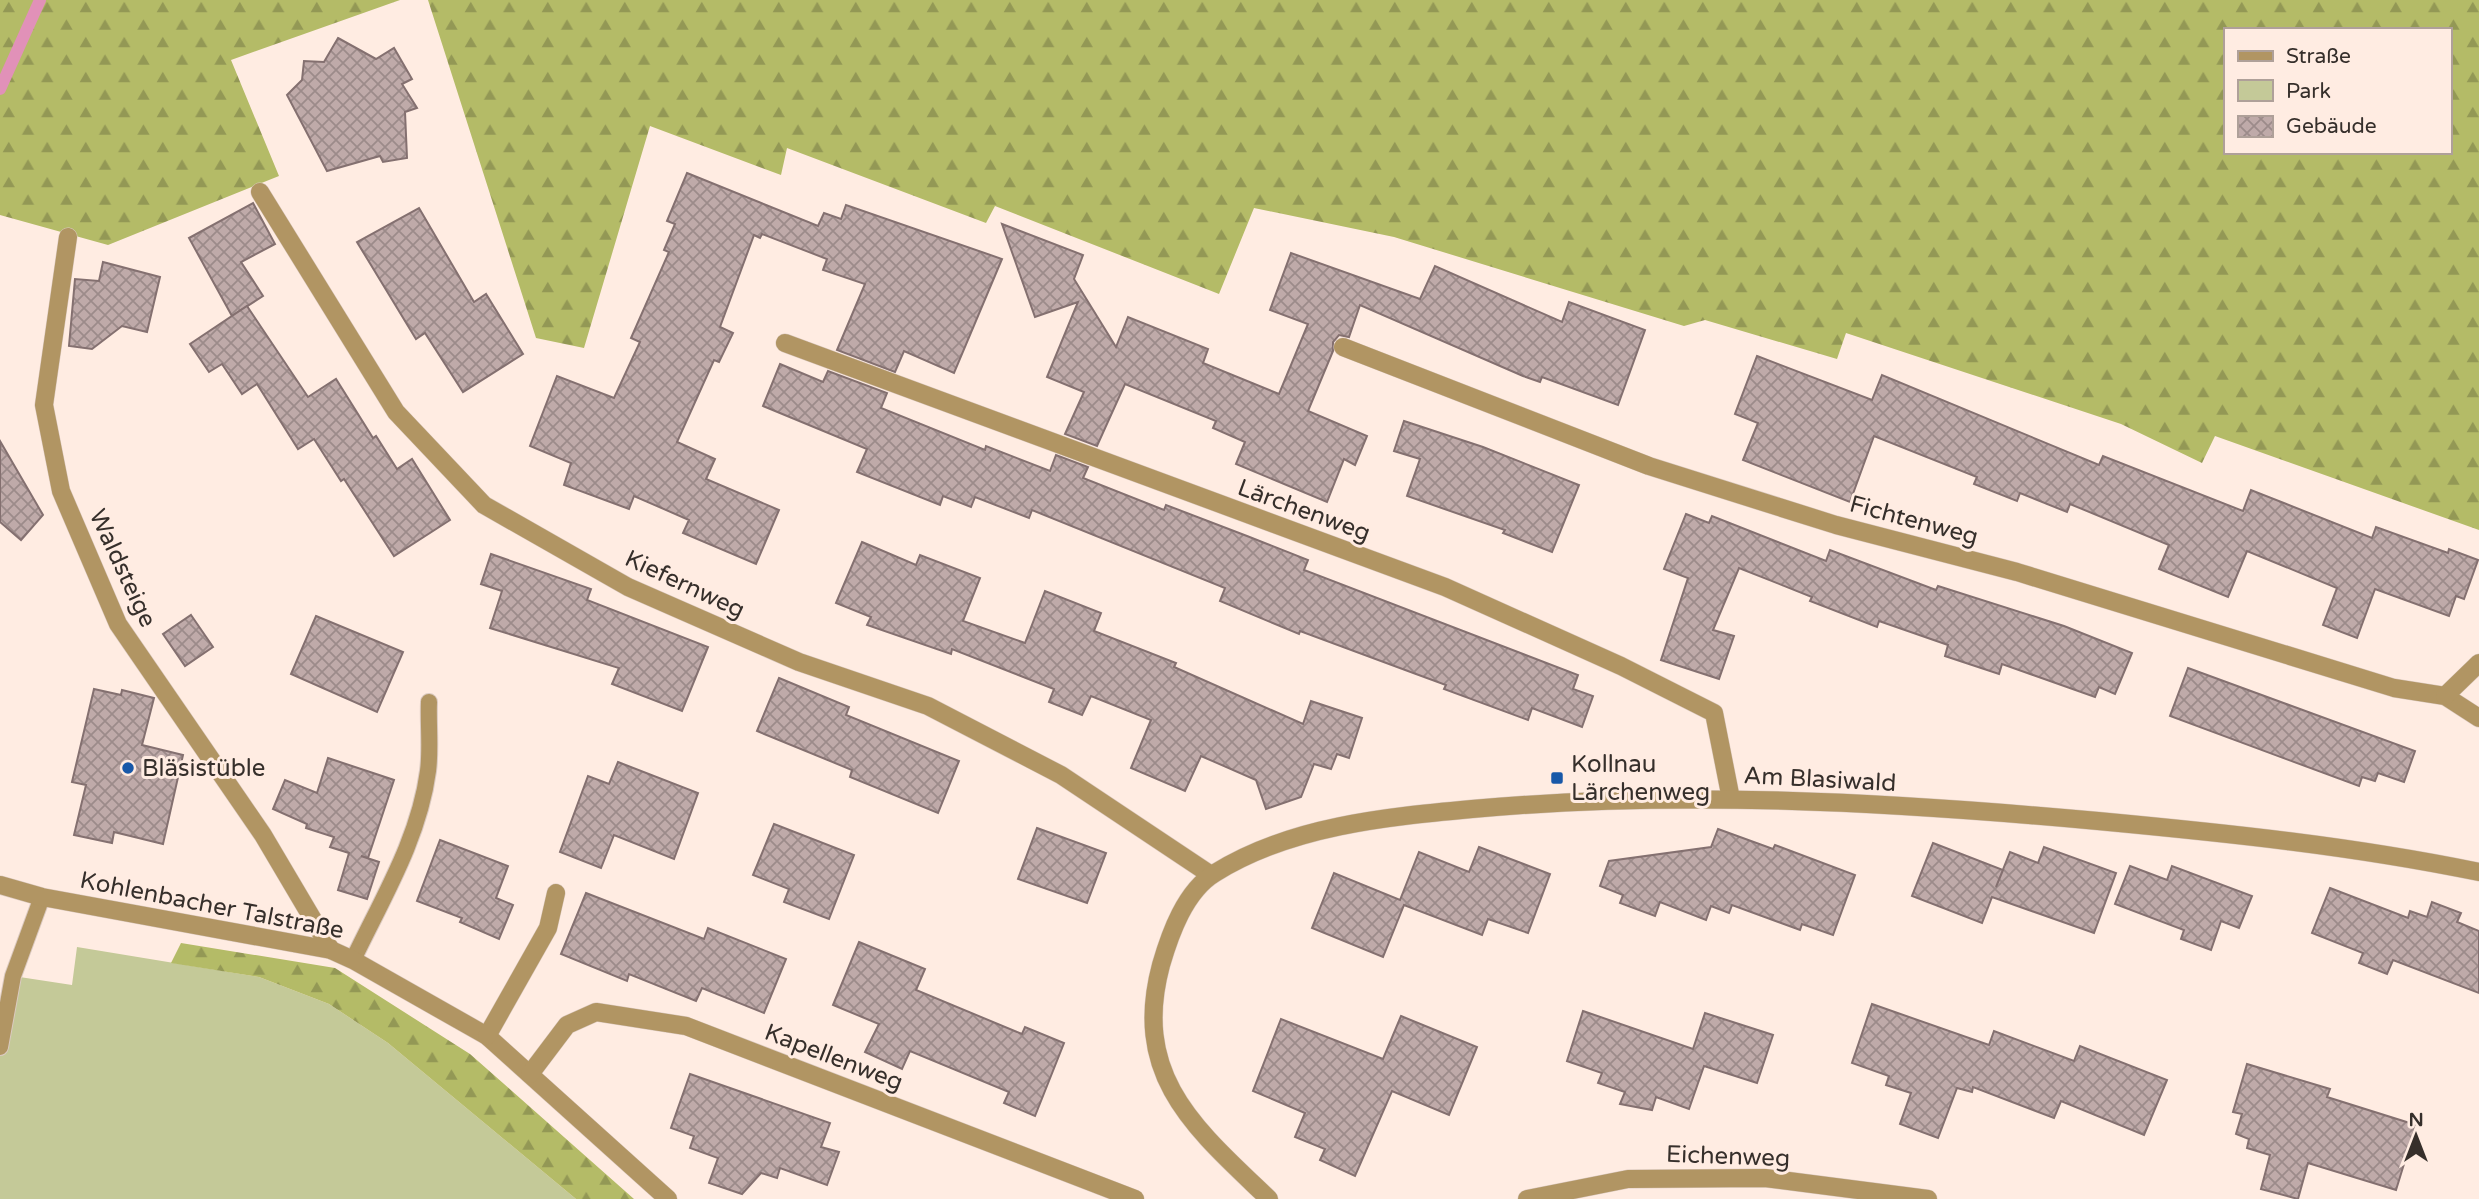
<svg xmlns="http://www.w3.org/2000/svg" width="2479" height="1199" viewBox="0 0 2479 1199" font-family="'Varela Round',sans-serif">
<defs>
<pattern id="forest-firs" width="22" height="20" patternUnits="userSpaceOnUse" patternTransform="scale(1.75)"><rect width="22" height="20" fill="#b4bb67"/><path d="M5 1l3.5 6h-7zM16 11l3.5 6h-7z" fill="#939855"/></pattern>
<pattern id="building-cross-hatch" width="8" height="8" patternUnits="userSpaceOnUse" patternTransform="scale(1.75)"><rect width="8" height="8" fill="#bfaaa9"/><path d="M0 0l8 8M0 8l8-8" fill="none" stroke="#9c8b8a"/></pattern>
</defs>
<rect width="100%" height="100%" fill="#ffece2"/>
<!-- green -->
<path fill="#c4c998" d="M 77,947 L 259,977 L 329,1004 L 388,1043 L 576,1199 L 0,1199 L 0,1007 L 13,976 L 72,985 Z"/>
<!-- forest -->
<g fill="url(#forest-firs)" fill-rule="evenodd">
<path d="M 0,0 L 400,0 L 231,60 L 279,176 L 108,245 L 0,215 Z"/>
<path d="M 428,0 L 2479,0 L 2479,530 L 2215,436 L 2202,463 L 2121,424 L 1846,333 L 1837,359 L 1705,320 L 1684,326 L 1394,237 L 1254,208 L 1219,294 L 995,206 L 986,223 L 787,148 L 781,175 L 650,126 L 584,348 L 536,338 ZM 2225,30 L 2449,30 L 2449,152 L 2225,152 Z"/>
<path d="M 181,943 L 335,968 L 470,1054 L 634,1199 L 576,1199 L 388,1043 L 329,1004 L 259,977 L 171,963 Z"/>
</g>
<g fill="none" stroke-linecap="round" stroke-linejoin="round">
<!-- stream -->
<path stroke="#e191b8" stroke-width="12" d="M 0,89 L 40,0"/>
</g>
<!-- building -->
<g fill="url(#building-cross-hatch)" stroke="#847070" stroke-width="2">
<path d="M 338,38 L 376,59 L 394,48 L 412,79 L 402,84 L 417,108 L 405,112 L 407,158 L 383,162 L 380,156 L 327,171 L 287,95 L 302,80 L 304,61 L 324,62 Z"/>
<path d="M 687,173 L 818,226 L 824,213 L 841,219 L 846,205 L 1002,259 L 954,373 L 904,351 L 895,372 L 837,350 L 865,284 L 823,270 L 827,259 L 762,234 L 760,238 L 754,235 L 720,327 L 733,333 L 719,362 L 714,360 L 677,442 L 715,459 L 706,479 L 779,510 L 756,564 L 683,533 L 689,520 L 634,496 L 629,509 L 564,485 L 571,463 L 530,446 L 557,376 L 614,398 L 640,342 L 631,338 L 669,252 L 664,250 L 675,224 L 667,221 Z"/>
<path d="M 253,203 L 275,244 L 241,262 L 263,296 L 232,316 L 189,238 Z"/>
<path d="M 419,208 L 474,302 L 486,294 L 523,354 L 463,392 L 425,333 L 416,339 L 357,242 Z"/>
<path d="M 1002,224 L 1083,255 L 1074,279 L 1116,347 L 1128,317 L 1208,349 L 1203,363 L 1279,394 L 1308,324 L 1270,310 L 1291,253 L 1420,299 L 1435,266 L 1562,322 L 1569,302 L 1645,330 L 1618,405 L 1542,377 L 1540,382 L 1523,376 L 1360,305 L 1349,337 L 1339,335 L 1333,342 L 1333,351 L 1308,411 L 1367,436 L 1355,465 L 1344,459 L 1327,502 L 1236,464 L 1245,442 L 1213,428 L 1216,421 L 1125,384 L 1097,446 L 1065,434 L 1084,392 L 1047,377 L 1078,302 L 1035,317 Z"/>
<path d="M 103,262 L 160,277 L 147,332 L 122,326 L 92,349 L 69,346 L 75,279 L 99,281 Z"/>
<path d="M 247,306 L 308,397 L 336,379 L 373,438 L 376,436 L 397,469 L 412,459 L 450,520 L 394,556 L 344,479 L 341,481 L 314,439 L 298,449 L 257,384 L 242,394 L 222,364 L 209,372 L 190,344 Z"/>
<path d="M 1757,356 L 1872,400 L 1882,375 L 2099,465 L 2103,456 L 2243,511 L 2251,490 L 2372,538 L 2376,527 L 2448,553 L 2449,549 L 2478,560 L 2464,599 L 2456,596 L 2449,616 L 2375,589 L 2357,638 L 2323,625 L 2337,588 L 2247,551 L 2228,597 L 2159,569 L 2169,545 L 2070,504 L 2067,512 L 2020,493 L 2017,501 L 1974,484 L 1977,477 L 1874,436 L 1850,502 L 1743,460 L 1758,423 L 1735,414 Z"/>
<path d="M 780,364 L 823,382 L 828,371 L 887,393 L 881,408 L 985,450 L 986,446 L 1050,471 L 1056,455 L 1088,467 L 1083,478 L 1164,510 L 1166,505 L 1247,536 L 1308,560 L 1304,570 L 1578,675 L 1573,689 L 1593,696 L 1582,727 L 1532,708 L 1528,720 L 1444,689 L 1446,685 L 1416,674 L 1300,631 L 1299,634 L 1220,601 L 1225,588 L 1032,510 L 1029,518 L 975,497 L 971,507 L 943,496 L 940,505 L 857,472 L 867,449 L 763,406 Z"/>
<path d="M 1404,421 L 1483,447 L 1579,485 L 1552,552 L 1503,533 L 1505,530 L 1407,496 L 1420,459 L 1394,451 Z"/>
<path d="M 0,441 L 43,515 L 21,540 L 0,522 Z"/>
<path d="M 1686,514 L 1709,523 L 1712,516 L 1826,561 L 1830,550 L 1936,590 L 1938,586 L 2064,626 L 2132,653 L 2115,694 L 2099,687 L 2095,697 L 2002,664 L 1999,674 L 1945,656 L 1948,645 L 1879,621 L 1877,627 L 1810,601 L 1812,597 L 1739,568 L 1713,630 L 1734,636 L 1719,679 L 1661,660 L 1688,578 L 1664,569 Z"/>
<path d="M 862,542 L 916,565 L 920,555 L 980,578 L 963,621 L 1025,643 L 1045,591 L 1101,613 L 1094,631 L 1176,663 L 1174,667 L 1303,724 L 1311,701 L 1362,718 L 1349,758 L 1337,754 L 1331,769 L 1314,764 L 1301,797 L 1266,809 L 1256,780 L 1201,756 L 1185,791 L 1131,768 L 1151,720 L 1091,696 L 1082,715 L 1049,702 L 1054,689 L 952,649 L 951,654 L 867,625 L 871,617 L 836,603 Z"/>
<path d="M 491,554 L 591,589 L 587,600 L 708,647 L 682,711 L 612,684 L 619,668 L 490,628 L 502,591 L 481,584 Z"/>
<path d="M 191,615 L 213,647 L 185,666 L 163,634 Z"/>
<path d="M 316,616 L 403,652 L 377,712 L 291,674 Z"/>
<path d="M 2188,668 L 2415,751 L 2404,782 L 2378,773 L 2375,781 L 2362,777 L 2359,786 L 2170,716 Z"/>
<path d="M 779,678 L 849,707 L 846,715 L 959,761 L 938,813 L 850,777 L 852,770 L 757,731 Z"/>
<path d="M 94,689 L 121,695 L 122,690 L 154,698 L 142,745 L 183,755 L 163,844 L 114,832 L 112,843 L 74,835 L 86,785 L 72,782 Z"/>
<path d="M 328,758 L 394,780 L 368,858 L 361,856 L 379,862 L 367,899 L 338,890 L 349,853 L 330,847 L 334,837 L 306,828 L 307,824 L 273,809 L 285,780 L 317,793 Z"/>
<path d="M 618,762 L 698,793 L 674,859 L 614,835 L 601,868 L 560,852 L 588,776 L 609,784 Z"/>
<path d="M 774,824 L 854,855 L 829,919 L 784,902 L 789,889 L 753,875 Z"/>
<path d="M 1037,828 L 1106,853 L 1087,903 L 1018,879 Z"/>
<path d="M 1718,829 L 1773,849 L 1775,845 L 1855,875 L 1833,935 L 1802,924 L 1800,930 L 1732,905 L 1729,913 L 1711,906 L 1706,920 L 1660,902 L 1655,916 L 1620,903 L 1623,895 L 1600,886 L 1609,861 L 1711,847 Z"/>
<path d="M 440,840 L 508,866 L 496,898 L 513,905 L 499,939 L 460,922 L 462,918 L 417,901 Z"/>
<path d="M 1933,843 L 2003,870 L 1996,887 L 2010,852 L 2038,863 L 2044,847 L 2116,873 L 2094,933 L 1992,897 L 1982,923 L 1912,896 Z"/>
<path d="M 1479,847 L 1550,874 L 1528,933 L 1488,919 L 1482,935 L 1404,905 L 1383,957 L 1312,928 L 1334,873 L 1400,900 L 1419,852 L 1469,872 Z"/>
<path d="M 2130,866 L 2167,880 L 2172,866 L 2252,896 L 2239,928 L 2221,921 L 2211,950 L 2181,939 L 2184,930 L 2115,904 Z"/>
<path d="M 2330,888 L 2408,918 L 2410,911 L 2427,917 L 2432,902 L 2461,913 L 2457,922 L 2479,931 L 2479,993 L 2393,960 L 2387,974 L 2359,963 L 2363,953 L 2312,933 Z"/>
<path d="M 586,893 L 704,939 L 708,928 L 786,959 L 764,1013 L 702,988 L 696,1001 L 629,974 L 627,981 L 561,954 Z"/>
<path d="M 859,942 L 925,969 L 916,990 L 1022,1034 L 1025,1027 L 1064,1043 L 1035,1116 L 1004,1103 L 1009,1092 L 910,1051 L 902,1069 L 865,1052 L 879,1024 L 833,1005 Z"/>
<path d="M 1872,1004 L 1989,1045 L 1994,1031 L 2074,1061 L 2080,1046 L 2167,1080 L 2144,1135 L 2061,1101 L 2054,1118 L 1973,1087 L 1972,1092 L 1957,1088 L 1938,1138 L 1900,1124 L 1911,1093 L 1886,1085 L 1889,1076 L 1852,1063 Z"/>
<path d="M 1583,1011 L 1693,1049 L 1705,1013 L 1773,1035 L 1757,1083 L 1704,1066 L 1689,1109 L 1656,1097 L 1652,1110 L 1620,1104 L 1625,1092 L 1598,1083 L 1602,1073 L 1567,1061 Z"/>
<path d="M 1401,1016 L 1477,1047 L 1449,1115 L 1392,1091 L 1355,1176 L 1320,1160 L 1325,1149 L 1295,1137 L 1305,1113 L 1253,1091 L 1281,1019 L 1383,1059 Z"/>
<path d="M 2247,1064 L 2330,1089 L 2327,1097 L 2416,1125 L 2396,1190 L 2308,1163 L 2298,1199 L 2261,1189 L 2270,1155 L 2247,1148 L 2249,1139 L 2236,1134 L 2242,1114 L 2233,1112 Z"/>
<path d="M 690,1074 L 830,1123 L 821,1147 L 839,1152 L 827,1185 L 780,1168 L 777,1178 L 761,1173 L 742,1194 L 709,1183 L 718,1158 L 690,1148 L 694,1136 L 671,1128 Z"/>
</g>
<g fill="none" stroke-linecap="round" stroke-linejoin="round">
<!-- service casing -->
<g stroke="#dbcac1" stroke-width="18">
<g id="service">
<path d="M 353,960 C 382,899 419,839 428,771 C 431,749 428,724 429,702"/>
<path d="M 0,1047 L 13,976 L 42,897"/>
</g>
</g>
<!-- minor casing -->
<g stroke="#dbcac1" stroke-width="19">
<g id="minor">
<path d="M 260,192 L 396,412 L 484,505 L 628,587 L 799,662 L 928,706 L 1061,775 L 1211,875"/>
<path d="M 68,237 L 44,405 L 61,491 L 118,624 L 263,835 L 331,950"/>
<path d="M 785,343 L 1445,587 L 1621,666 L 1714,713 L 1731,799"/>
<path d="M 1343,347 L 1649,466 L 1836,525 L 2017,572 L 2394,688 L 2445,696 L 2479,718"/>
<path d="M 2445,696 L 2479,663"/>
<path d="M 0,885 L 42,897 L 331,950 L 353,960 L 487,1036 L 668,1199"/>
<path d="M 487,1036 L 548,928 L 556,893"/>
<path d="M 530,1074 L 567,1025 L 596,1012 L 686,1026 L 1135,1199"/>
<path d="M 1269,1199 C 1196,1129 1131,1077 1161,965 C 1170,934 1185,891 1215,873 C 1290,826 1386,817 1472,809 C 1680,790 1891,802 2098,821 C 2226,833 2353,846 2479,872"/>
<path d="M 1527,1199 L 1628,1179 L 1765,1178 L 1928,1199"/>
</g>
</g>
<!-- service -->
<use href="#service" stroke="#b19563" stroke-width="16"/>
<!-- minor -->
<use href="#minor" stroke="#b19563" stroke-width="18"/>
</g>
<!-- markers -->
<g fill="#1858a8" stroke="#ffece2" stroke-width="2.5">
<circle cx="128" cy="768" r="7"/>
<rect x="1550" y="771" width="14" height="14" rx="3.5"/>
</g>
<g text-anchor="middle" stroke-width="6" stroke-linejoin="round" paint-order="stroke">
<!-- street labels -->
<g font-size="24" fill="#362f2b" stroke="#ffece2">
<text transform="translate(1304 510) rotate(20)" y="8">Lärchenweg</text>
<text transform="translate(1914 520) rotate(15)" y="8">Fichtenweg</text>
<text transform="translate(123 568) rotate(65)" y="8">Waldsteige</text>
<text transform="translate(685 584) rotate(25)" y="8">Kiefernweg</text>
<text transform="translate(1820 779) rotate(3)" y="8">Am Blasiwald</text>
<text transform="translate(212 905) rotate(11)" y="8">Kohlenbacher Talstraße</text>
<text transform="translate(834 1057) rotate(21)" y="8">Kapellenweg</text>
<text transform="translate(1728 1156) rotate(2)" y="8">Eichenweg</text>
</g>
<!-- poi labels -->
<g font-size="24" fill="#362f2b" stroke="#ffece2" text-anchor="start">
<text x="1571" y="772">Kollnau<tspan x="1571" dy="28">Lärchenweg</tspan></text>
<text x="142" y="776">Bläsistüble</text>
</g>
</g>
<!-- legend -->
<rect x="2224" y="28" width="228" height="126" fill="#ffece2" stroke="#afa099" stroke-width="2"/>
<rect x="2238" y="51" width="35" height="10" fill="#b19563" stroke="#afa099" stroke-width="2"/>
<text x="2286" y="63" font-size="21" fill="#362f2b">Straße</text>
<rect x="2238" y="80" width="35" height="21" fill="#c4c998" stroke="#afa099" stroke-width="2"/>
<text x="2286" y="98" font-size="21" fill="#362f2b">Park</text>
<rect x="2238" y="116" width="35" height="21" fill="url(#building-cross-hatch)" stroke="#afa099" stroke-width="2"/>
<text x="2286" y="133" font-size="21" fill="#362f2b">Gebäude</text>
<!-- north arrow -->
<g transform="translate(2416 1136)" stroke="#ffece2" stroke-width="5" paint-order="stroke">
<path d="M0-5L12 26L0 18L-12 26Z" fill="#362f2b"/>
<text y="-10" font-size="19" font-weight="bold" text-anchor="middle" fill="#362f2b">N</text>
</g>
</svg>
